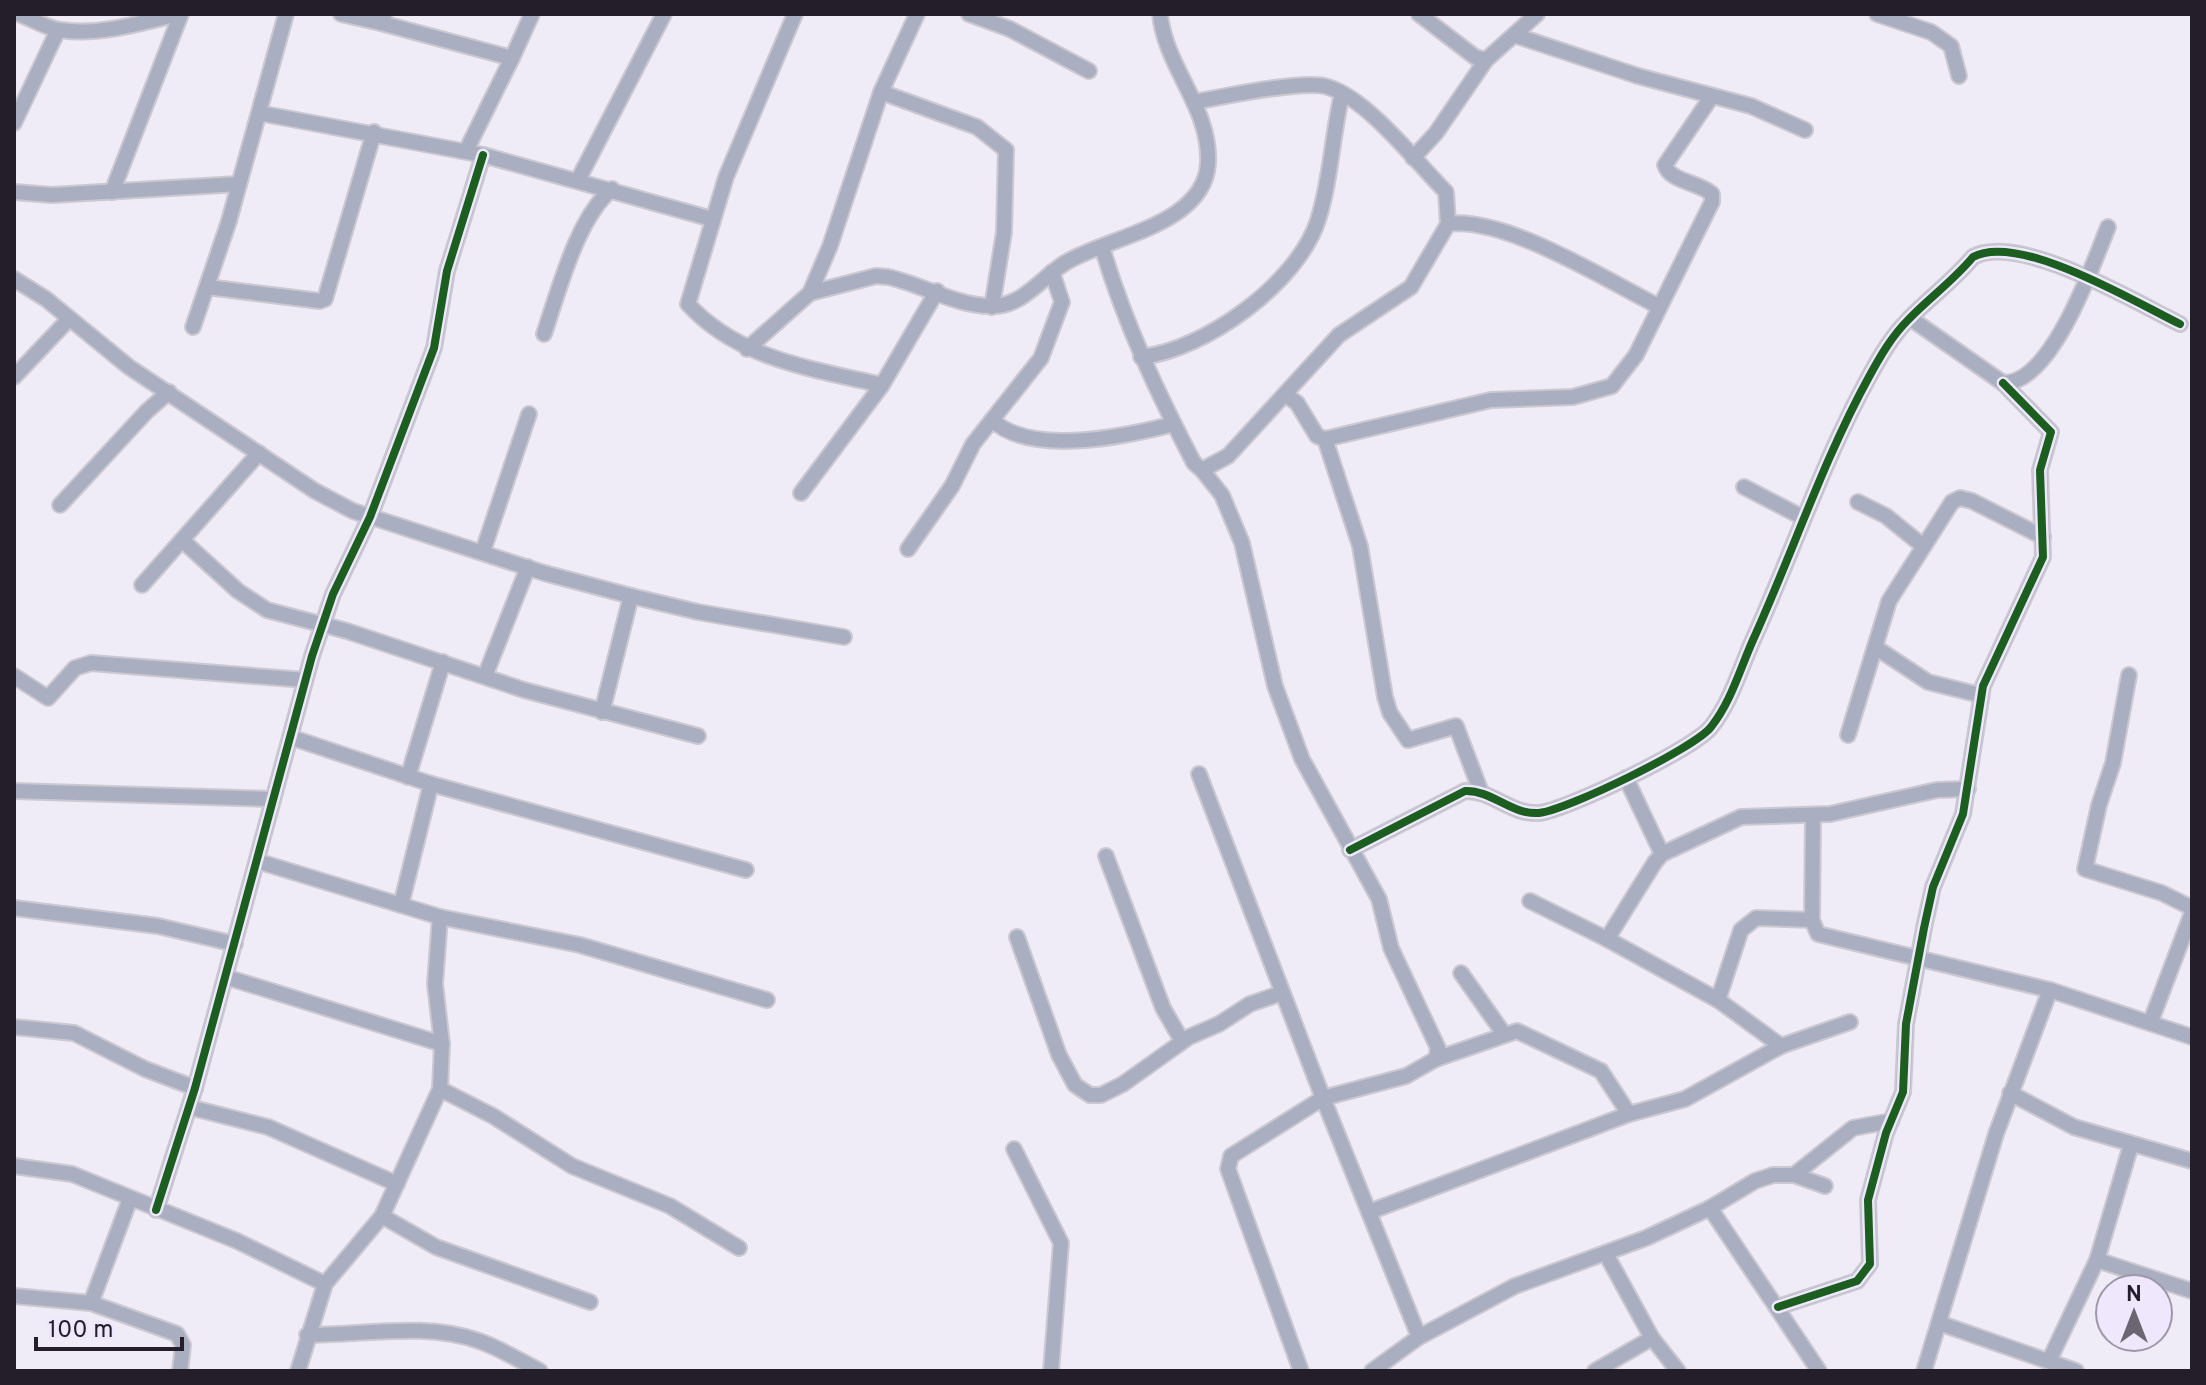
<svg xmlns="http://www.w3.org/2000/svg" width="2206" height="1385" viewBox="0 0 2206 1385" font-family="Overpass,sans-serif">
<rect width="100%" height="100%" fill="#f0ecf7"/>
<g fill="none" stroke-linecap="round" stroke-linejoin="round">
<!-- minor casing -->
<g stroke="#ccc8d1" stroke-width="18">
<g id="minor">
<path d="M 19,14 C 32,19 46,28 60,30 C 98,36 141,23 178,14"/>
<path d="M 341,14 L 381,23 L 384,16"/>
<path d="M 795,14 L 726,177 L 688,304 C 738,359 813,369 882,385"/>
<path d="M 969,14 L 1010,29 L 1089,71"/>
<path d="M 1419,14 L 1475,57 L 1486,60"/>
<path d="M 1877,14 L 1931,32 L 1951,46 L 1959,76"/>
<path d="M 381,23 L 512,58 L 532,14"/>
<path d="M 1517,36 L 1638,76 L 1751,106 L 1805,130"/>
<path d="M 881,92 L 977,127 L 1006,150 L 1004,232 L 992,307"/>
<path d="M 1194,102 C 1222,97 1305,79 1328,87 C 1368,99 1416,162 1446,192 L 1448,224"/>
<path d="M 259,113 L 483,155 L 712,219"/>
<path d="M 14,123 L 58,30"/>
<path d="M 466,151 L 512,58"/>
<path d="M 1413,158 L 1436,133 L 1486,60 L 1537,14"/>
<path d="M 578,180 L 664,14"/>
<path d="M 14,192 L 52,195 L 239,184"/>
<path d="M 112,192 L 181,14"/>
<path d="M 1102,247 C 1125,324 1157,392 1194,463 L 1202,470 L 1228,456 L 1339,335 L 1411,287 L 1448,224 C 1505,216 1606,280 1658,306"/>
<path d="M 14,279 L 46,299 L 129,367 L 315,491 L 353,511 L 544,573 L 631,596 L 698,612 L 844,637"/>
<path d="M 207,287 L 320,301 L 325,299 L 374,132"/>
<path d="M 810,293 L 876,276 L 888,277 C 921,284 958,307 993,306 C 1023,306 1042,277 1065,263 C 1106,237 1205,226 1208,163 C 1211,108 1165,67 1160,14"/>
<path d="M 1910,318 L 2003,383 C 2052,384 2093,264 2108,227"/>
<path d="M 193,327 L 229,221 L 286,14"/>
<path d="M 544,334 C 559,290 577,218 612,189"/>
<path d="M 747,349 L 810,293 L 830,246 L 881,92 L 917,14"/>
<path d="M 1141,357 C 1205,350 1298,283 1318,220 C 1331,180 1332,135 1342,94"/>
<path d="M 14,377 L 69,319"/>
<path d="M 1286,395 L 1297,403 L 1317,436 L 1325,439 L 1491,400 L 1573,397 L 1612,386 L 1636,355 L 1712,202 L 1712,194 C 1699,182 1670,182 1665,165 L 1712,96"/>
<path d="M 992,420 C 1032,457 1127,436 1174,424"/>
<path d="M 1325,439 L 1360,546 L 1385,697 L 1390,713 L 1408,740 L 1456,726 L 1481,792"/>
<path d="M 1202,470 L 1222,495 L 1242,543 L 1275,686 L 1302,759 L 1379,899 L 1391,948 L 1438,1048 L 1436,1059"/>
<path d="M 1744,487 L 1802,517"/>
<path d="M 801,493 L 882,385 L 937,291"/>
<path d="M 1858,502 L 1886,516 L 1923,546"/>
<path d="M 60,505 L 147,411 L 169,392"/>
<path d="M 182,540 L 238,591 L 267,610 L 347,631 L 524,690 L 698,736"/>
<path d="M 908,549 L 952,486 L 973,444 L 1041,358 L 1062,302 L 1052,272"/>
<path d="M 483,551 L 529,414"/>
<path d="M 142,585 L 259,453"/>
<path d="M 1875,647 L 1928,682 L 1980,695"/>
<path d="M 2129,675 L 2113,763 L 2099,805 L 2085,869 L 2162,893 L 2192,908"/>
<path d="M 14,676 L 48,698 L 75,668 L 91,663 L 305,680"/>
<path d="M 485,676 L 528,567"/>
<path d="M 602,712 L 631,596"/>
<path d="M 1848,735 L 1889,601 L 1952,502 L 1960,498 L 1972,501 L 2043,537"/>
<path d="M 290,737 L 431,784 L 746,870"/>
<path d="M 1199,774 L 1323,1098 L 1419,1337"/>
<path d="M 408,777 L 443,662"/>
<path d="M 1626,778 L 1662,854"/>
<path d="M 14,791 L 271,799"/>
<path d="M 1813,815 L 1812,920 L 1818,934 L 2050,990 L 2192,1037"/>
<path d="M 1350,850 L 1465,791 C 1492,790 1511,815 1539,813 C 1567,810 1695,748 1711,727 C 1731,702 1740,669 1753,640 C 1793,552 1823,460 1870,375 C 1881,355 1892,336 1908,320 C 1929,298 1953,281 1973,257 C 2019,232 2135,302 2180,324"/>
<path d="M 1106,856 L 1163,1008 L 1182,1041"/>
<path d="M 257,861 L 440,917 L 580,945 L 767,1000"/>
<path d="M 1530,901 L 1607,939"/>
<path d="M 401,905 L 431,784"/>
<path d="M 14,908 L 158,926 L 235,944"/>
<path d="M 1017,937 L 1059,1055 L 1075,1085 L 1090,1095 L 1101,1095 L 1123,1084 L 1189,1037 L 1219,1024 L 1250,1004 L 1282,993"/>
<path d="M 1461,973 L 1504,1034"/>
<path d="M 226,977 L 442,1044"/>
<path d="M 1718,1000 L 1741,930 L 1756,918 L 1812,920"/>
<path d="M 2151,1021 L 2192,913"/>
<path d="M 14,1027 L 74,1033 L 145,1069 L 195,1088"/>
<path d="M 1781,1046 L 1718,1000 L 1607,939 L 1655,862 L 1662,854 L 1741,817 L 1830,814 L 1937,790 L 1968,789"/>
<path d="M 440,1089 L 493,1116 L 572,1166 L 670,1206 L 739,1248"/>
<path d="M 2010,1093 L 2074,1127 L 2192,1161"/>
<path d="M 189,1107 L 268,1127 L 397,1184"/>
<path d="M 1014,1149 L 1061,1243 L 1051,1371"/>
<path d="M 14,1166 L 72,1174 L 237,1241 L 325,1284"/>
<path d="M 1794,1175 L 1853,1128 L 1891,1121"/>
<path d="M 1710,1208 L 1819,1371"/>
<path d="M 156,1210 L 195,1088 L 312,656 L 333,594 L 370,517 L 434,348 L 447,271 L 483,155"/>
<path d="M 1369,1212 L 1629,1114 L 1685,1099 L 1781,1046 L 1850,1022"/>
<path d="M 382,1216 L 436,1247 L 590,1302"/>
<path d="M 1606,1254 L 1652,1338 L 1678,1371"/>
<path d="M 2097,1260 L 2192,1291"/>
<path d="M 14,1296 L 91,1303 L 177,1334 L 183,1345 L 180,1371"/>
<path d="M 91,1303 L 130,1199"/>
<path d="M 1778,1307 L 1857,1281 L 1870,1264 L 1868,1200 L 1886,1133 L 1903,1092 L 1906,1024 L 1924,928 L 1933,887 L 1963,814 L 1983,686 L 2043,557 L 2040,470 L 2051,432 L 2003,383"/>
<path d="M 1939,1323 L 2076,1371"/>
<path d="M 307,1335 C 363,1335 426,1322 479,1341 C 500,1348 520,1361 540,1371"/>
<path d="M 2049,1361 L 2097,1260 L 2131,1145"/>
<path d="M 298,1371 L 325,1284 L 382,1216 L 440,1089 L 442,1044 L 435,984 L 440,917"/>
<path d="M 1301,1371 L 1228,1169 L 1231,1156 L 1323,1098 L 1406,1076 L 1436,1059 L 1517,1031 L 1601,1071 L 1629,1114"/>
<path d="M 1372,1371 L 1419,1337 L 1515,1286 L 1646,1238 L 1710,1208 L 1755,1181 L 1773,1175 L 1794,1175 L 1825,1186"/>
<path d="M 1595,1371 L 1652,1338"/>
<path d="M 1924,1371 L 1996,1134 L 2050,990"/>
</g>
</g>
<!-- minor -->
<use href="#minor" stroke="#a9afc0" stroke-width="14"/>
<!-- cycleway casing -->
<g stroke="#efe8fc" stroke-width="13">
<g id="cycleway">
<path d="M 1350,850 L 1465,791 C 1492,790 1511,815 1539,813 C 1567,810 1695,748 1711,727 C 1731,702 1740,669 1753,640 C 1793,552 1823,460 1870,375 C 1881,355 1892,336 1908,320 C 1929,298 1953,281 1973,257 C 2019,232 2135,302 2180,324"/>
<path d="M 156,1210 L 195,1088 L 312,656 L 333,594 L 370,517 L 434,348 L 447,271 L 483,155"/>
<path d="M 1778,1307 L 1857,1281 L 1870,1264 L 1868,1200 L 1886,1133 L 1903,1092 L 1906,1024 L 1924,928 L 1933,887 L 1963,814 L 1983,686 L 2043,557 L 2040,470 L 2051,432 L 2003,383"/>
</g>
</g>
<!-- cycleway -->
<use href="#cycleway" stroke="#1b5e20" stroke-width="8"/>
</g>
<!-- border -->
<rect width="2206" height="1385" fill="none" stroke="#231e2a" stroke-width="32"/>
<!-- north arrow -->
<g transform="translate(2134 1313)"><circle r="38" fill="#efe8fc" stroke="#9d97a8" stroke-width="2"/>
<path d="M0-6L14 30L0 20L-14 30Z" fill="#6b6672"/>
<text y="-12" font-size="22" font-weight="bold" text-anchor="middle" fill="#231e2a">N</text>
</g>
<!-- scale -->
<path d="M36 1337v12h146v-12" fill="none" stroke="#231e2a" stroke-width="4"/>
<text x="48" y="1337" font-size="24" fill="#231e2a" stroke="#efe8fc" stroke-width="6" paint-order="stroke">100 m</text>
</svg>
